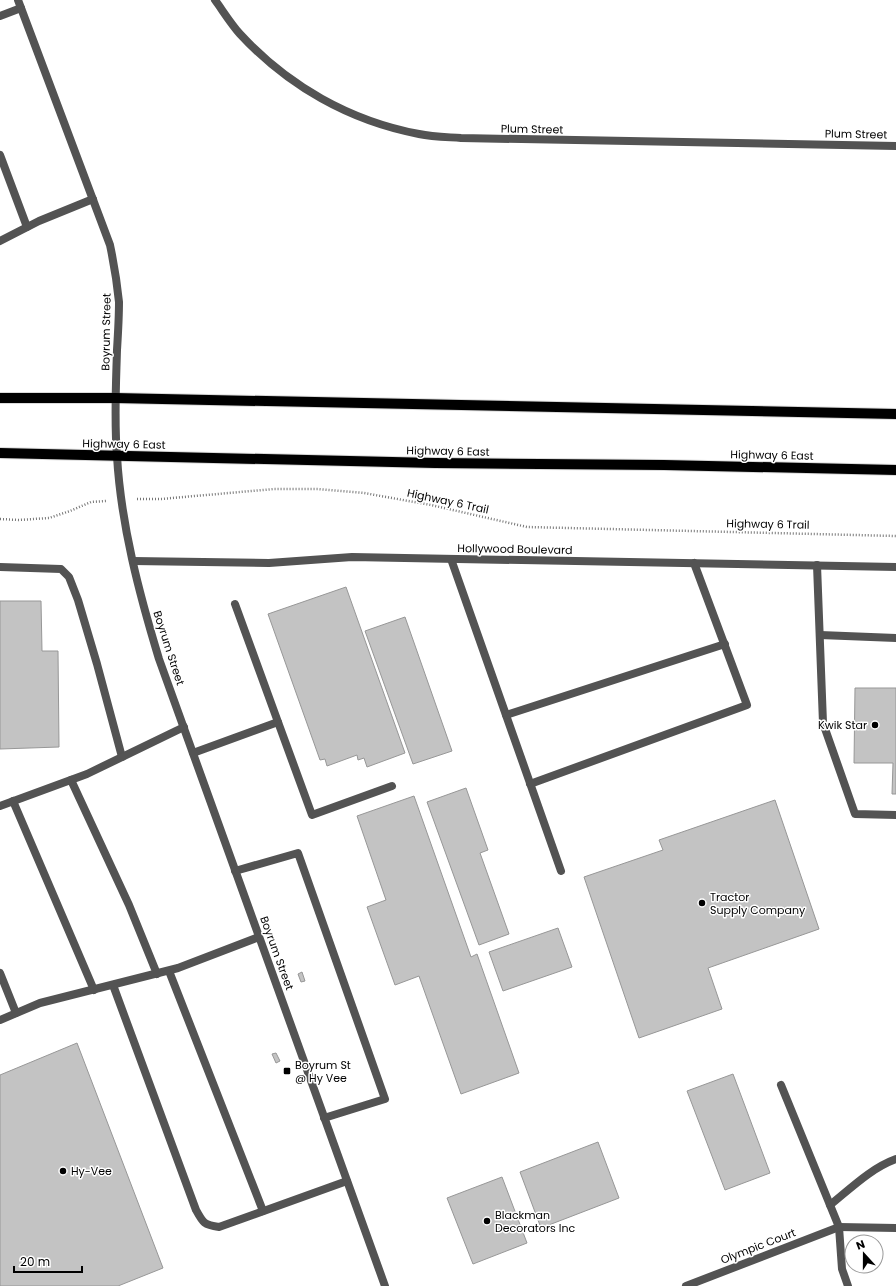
<svg xmlns="http://www.w3.org/2000/svg" width="896" height="1286" viewBox="0 0 896 1286" font-family="Poppins,sans-serif">
<rect width="100%" height="100%" fill="#fff"/>
<!-- building -->
<g fill="#c3c3c3" stroke="#979797">
<path d="M 346,587 L 405,753 L 367,767 L 364,758 L 358,760 L 357,755 L 327,766 L 325,759 L 320,760 L 268,614 Z"/>
<path d="M 0,601 L 41,601 L 42,651 L 58,651 L 59,747 L 0,749 Z"/>
<path d="M 405,617 L 452,751 L 413,764 L 365,631 Z"/>
<path d="M 855,688 L 896,688 L 896,794 L 892,794 L 893,763 L 854,763 Z"/>
<path d="M 466,788 L 488,850 L 480,853 L 509,934 L 479,945 L 427,802 Z"/>
<path d="M 414,796 L 471,957 L 477,954 L 519,1073 L 461,1094 L 419,976 L 395,985 L 367,907 L 386,900 L 357,816 Z"/>
<path d="M 775,800 L 819,929 L 708,968 L 722,1009 L 639,1038 L 584,877 L 663,850 L 659,840 Z"/>
<path d="M 558,928 L 572,967 L 503,991 L 489,952 Z"/>
<path d="M 302,972 L 305,981 L 301,982 L 298,974 Z"/>
<path d="M 77,1043 L 163,1268 L 118,1286 L 0,1286 L 0,1075 Z"/>
<path d="M 276,1053 L 280,1061 L 276,1063 L 272,1054 Z"/>
<path d="M 733,1074 L 770,1173 L 725,1190 L 687,1091 Z"/>
<path d="M 598,1142 L 619,1198 L 541,1228 L 520,1172 Z"/>
<path d="M 502,1177 L 527,1243 L 473,1264 L 447,1198 Z"/>
</g>
<g fill="none" stroke-linecap="round" stroke-linejoin="round">
<!-- primary casing -->
<g stroke="#dbdbdb" stroke-width="12">
<g id="primary">
<path d="M 0,398 L 115,398 L 896,414"/>
<path d="M 0,453 L 435,463 L 664,465 L 896,470"/>
</g>
</g>
<!-- path -->
<g stroke="#757575" stroke-width="2.5" stroke-dasharray="1 2" stroke-linecap="butt">
<path d="M 137,499 L 161,499 L 274,489 L 318,489 L 364,493 L 431,505 L 527,527 L 896,536"/>
<path d="M 0,519 L 19,520 L 49,518 L 70,511 L 91,502 L 106,501"/>
</g>
<!-- service -->
<g stroke="#535353" stroke-width="8">
<path d="M 0,16 L 21,8"/>
<path d="M 0,155 L 27,227"/>
<path d="M 0,241 L 39,221 L 93,199"/>
<path d="M 451,559 L 561,871"/>
<path d="M 817,565 L 823,723 L 855,814 L 896,815"/>
<path d="M 0,567 L 61,569 L 69,577 L 78,600 L 97,664 L 122,757"/>
<path d="M 820,635 L 896,638"/>
<path d="M 506,715 L 725,644"/>
<path d="M 278,722 L 312,815 L 392,786"/>
<path d="M 193,753 L 278,722 L 235,604"/>
<path d="M 71,780 L 129,905 L 157,974"/>
<path d="M 530,784 L 747,705 L 694,563"/>
<path d="M 13,801 L 94,990"/>
<path d="M 0,806 L 87,774 L 184,727"/>
<path d="M 235,871 L 298,853 L 385,1099 L 324,1118"/>
<path d="M 169,971 L 263,1211"/>
<path d="M 0,973 L 16,1013"/>
<path d="M 113,985 L 196,1210 C 203,1223 204,1225 219,1227 L 347,1181"/>
<path d="M 0,1020 L 40,1003 L 178,968 L 259,937"/>
<path d="M 781,1085 L 839,1227 L 842,1269 L 848,1286"/>
<path d="M 830,1205 C 850,1189 871,1168 896,1159"/>
<path d="M 839,1227 L 896,1228"/>
</g>
<!-- minor -->
<g stroke="#535353" stroke-width="8">
<path d="M 18,0 L 110,245 C 114,264 117,282 119,302 C 119,317 118,334 117,350 C 116,385 114,420 117,456 C 121,525 139,593 159,659 L 385,1286"/>
<path d="M 215,0 C 223,11 231,24 240,34 C 288,86 350,121 419,134 C 433,137 447,137 461,138 L 896,146"/>
<path d="M 133,561 L 269,563 L 352,557 L 896,567"/>
<path d="M 686,1286 L 839,1227"/>
</g>
<!-- primary -->
<use href="#primary" stroke="#000" stroke-width="10"/>
</g>
<!-- markers -->
<g fill="#000" stroke="#fff" stroke-width="1.5">
<circle cx="875" cy="725" r="4"/>
<circle cx="702" cy="903" r="4"/>
<rect x="283" y="1067" width="8" height="8" rx="2"/>
<circle cx="63" cy="1171" r="4"/>
<circle cx="487" cy="1221" r="4"/>
</g>
<g text-anchor="middle" stroke-width="3" stroke-linejoin="round" paint-order="stroke">
<!-- street labels -->
<g font-size="11" fill="#000" stroke="#fff">
<text transform="translate(532 129) rotate(1)" y="4">Plum Street</text>
<text transform="translate(856 134) rotate(1)" y="4">Plum Street</text>
<text transform="translate(106 332) rotate(-89)" y="4">Boyrum Street</text>
<text transform="translate(124 444) rotate(1)" y="4">Highway 6 East</text>
<text transform="translate(448 451) rotate(1)" y="4">Highway 6 East</text>
<text transform="translate(772 455) rotate(1)" y="4">Highway 6 East</text>
<text transform="translate(448 501) rotate(12)" y="4">Highway 6 Trail</text>
<text transform="translate(768 524) rotate(1)" y="4">Highway 6 Trail</text>
<text transform="translate(515 549) rotate(1)" y="4">Hollywood Boulevard</text>
<text transform="translate(169 648) rotate(72)" y="4">Boyrum Street</text>
<text transform="translate(277 953) rotate(70)" y="4">Boyrum Street</text>
<text transform="translate(758 1246) rotate(-21)" y="4">Olympic Court</text>
</g>
<!-- poi labels -->
<g font-size="11" fill="#000" stroke="#fff" text-anchor="start">
<text x="867" y="729" text-anchor="end">Kwik Star</text>
<text x="710" y="901">Tractor<tspan x="710" dy="13">Supply Company</tspan></text>
<text x="295" y="1069">Boyrum St<tspan x="295" dy="13">@ Hy Vee</tspan></text>
<text x="71" y="1175">Hy-Vee</text>
<text x="495" y="1219">Blackman<tspan x="495" dy="13">Decorators Inc</tspan></text>
</g>
</g>
<!-- north arrow -->
<g transform="translate(864 1254) rotate(339)"><circle r="19" fill="#ffffff" stroke="#999999"/>
<path d="M0-3L7 15L0 10L-7 15Z" fill="#000000"/>
<text y="-6" font-size="11" font-weight="bold" text-anchor="middle" fill="#000000">N</text>
</g>
<!-- scale -->
<path d="M14 1266v6h68v-6" fill="none" stroke="#000000" stroke-width="2"/>
<text x="20" y="1266" font-size="12" fill="#000000" stroke="#ffffff" stroke-width="3" paint-order="stroke">20 m</text>
</svg>
